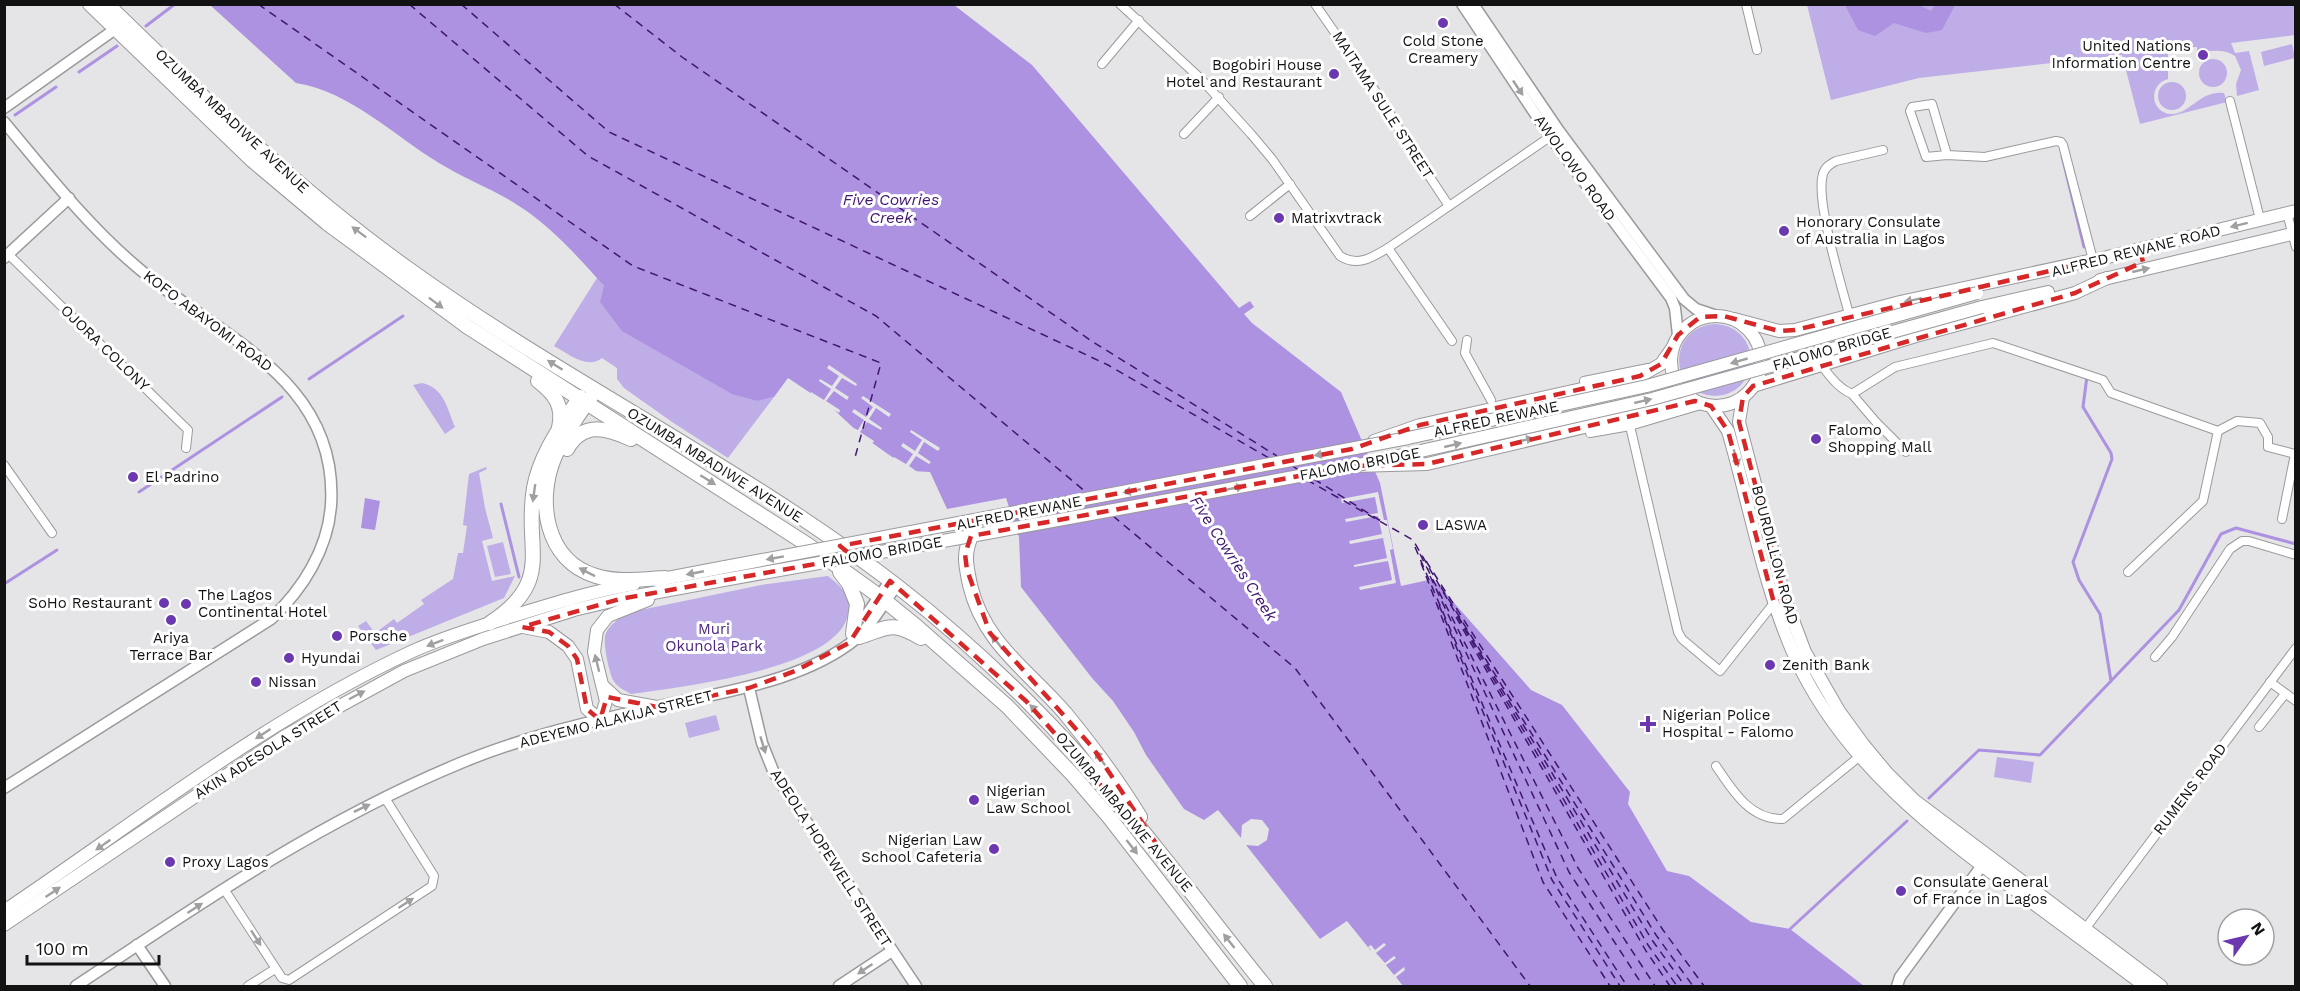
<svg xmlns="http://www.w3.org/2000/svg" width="2300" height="991" viewBox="0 0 2300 991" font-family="'Work Sans',sans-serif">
<rect width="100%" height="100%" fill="#e5e5e8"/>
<!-- green -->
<g fill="#bfade7">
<path d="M 1807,5 L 2295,5 L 2295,35 L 2231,43 L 2235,53 L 2249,51 L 2259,90 L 2237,96 L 2236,84 L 2241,70 L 2235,56 C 2222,48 2211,52 2197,51 L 2197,47 L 2194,47 L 2168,50 L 2168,79 C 2147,85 2151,114 2172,114 C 2190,114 2200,90 2224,93 L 2227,102 L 2140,124 L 2122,55 L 1919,78 L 1831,100 Z"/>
<path d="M 2292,44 L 2295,58 L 2264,66 L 2261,52 Z"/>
<circle cx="2213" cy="73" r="14"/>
<circle cx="2172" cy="96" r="14"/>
<path d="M 597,278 L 604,286 L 758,401 L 774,397 L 728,458 L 672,422 L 624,388 L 617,379 L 617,368 L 602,358 C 587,370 569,354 554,346 Z"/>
<circle cx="1715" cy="360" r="36"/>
<path d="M 422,383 C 444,388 447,408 455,427 L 445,434 L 413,385 Z"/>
<path d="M 486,467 L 487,469 L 479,473 L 485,508 L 493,538 L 482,541 L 492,581 L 515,576 L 504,598 L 376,650 L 358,626 L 366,621 L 375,633 L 394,619 L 397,623 L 424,604 L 421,600 L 453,579 L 458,553 L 463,553 L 467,526 L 463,525 L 469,474 Z"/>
<path d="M 503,542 L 511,574 L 495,577 L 487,546 Z"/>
<path d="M 828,576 C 843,588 854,598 847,618 C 831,670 680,687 631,694 C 624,690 617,687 613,680 C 609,671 602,642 606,633 C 610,624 619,619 626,613 L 761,585 Z"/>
<path d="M 716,715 L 720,730 L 689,738 L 685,723 Z"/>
<path d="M 1997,757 L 2034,762 L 2031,783 L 1994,777 Z"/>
</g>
<!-- water -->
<g fill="#ac92e0">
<path d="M 1848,4 L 1919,5 L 1931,11 L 1935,5 L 1955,5 L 1942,30 L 1926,33 L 1894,23 L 1875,36 L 1858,30 L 1846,7 Z"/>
<path d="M 210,5 L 954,5 L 1032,65 L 1239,308 L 1250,301 L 1254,307 L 1244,314 L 1252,323 L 1341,392 L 1380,483 L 1401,586 L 1433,579 L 1531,690 L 1562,705 L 1630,792 L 1628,804 L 1667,871 L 1689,876 L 1751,922 L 1790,929 L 1864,986 L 1399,986 L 1347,921 L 1320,939 L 1246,845 L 1258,846 L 1267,840 L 1269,829 L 1262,820 L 1251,819 L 1242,825 L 1241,838 L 1218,810 L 1204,820 L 1184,809 L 1146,755 L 1134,732 L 1113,701 L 1092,678 L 1021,587 L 1019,537 L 1006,498 L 947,509 L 930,472 L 912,471 L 861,435 L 830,406 L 788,378 L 774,397 L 758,401 L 732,394 L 622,331 L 600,302 L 604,286 C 580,259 557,233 528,212 C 501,192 468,181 439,163 C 393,135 351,92 296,83 Z"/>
<path d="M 365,498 L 380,501 L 375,530 L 361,528 Z"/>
</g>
<!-- pier -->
<g fill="#e5e5e8">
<path d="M 829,365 L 857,384 L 856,386 L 842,378 L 835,388 L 849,397 L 847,400 L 834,391 L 826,401 L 840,410 L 839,413 L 810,395 L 811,392 L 824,400 L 831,389 L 819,381 L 820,379 L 832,386 L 839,376 L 827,368 Z"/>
<path d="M 863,396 L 891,414 L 889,417 L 876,408 L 869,419 L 882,428 L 881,430 L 867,422 L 860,432 L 874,441 L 872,444 L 844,424 L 858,430 L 864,420 L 852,412 L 854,409 L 866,417 L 873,407 L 861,398 Z"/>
<path d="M 911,430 L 940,448 L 938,451 L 924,442 L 918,453 L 931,462 L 929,464 L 916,456 L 909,466 L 922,475 L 915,474 L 892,459 L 894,457 L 906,464 L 913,454 L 901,446 L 903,443 L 915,451 L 922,440 L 910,432 Z"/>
<path d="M 1378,492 L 1384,520 L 1387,520 L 1393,549 L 1390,550 L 1396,583 L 1360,590 L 1359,587 L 1392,580 L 1388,561 L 1354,567 L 1354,565 L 1387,558 L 1383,538 L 1350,544 L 1349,541 L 1382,534 L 1378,516 L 1346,522 L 1345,519 L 1378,513 L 1375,497 L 1342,503 L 1341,499 Z"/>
<path d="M 1384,943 L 1386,945 L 1376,953 L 1385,963 L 1394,956 L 1396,958 L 1386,965 L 1394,975 L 1404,967 L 1405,970 L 1396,977 L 1403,986 L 1396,986 L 1369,952 L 1371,950 L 1368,947 L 1371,945 L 1375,950 Z"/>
</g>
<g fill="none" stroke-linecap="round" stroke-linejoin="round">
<!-- stream -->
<g stroke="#ac92e0" stroke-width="3">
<path d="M 146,26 L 175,4"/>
<path d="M 79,72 L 117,46"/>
<path d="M 15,115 L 56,87"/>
<path d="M 2062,156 L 2084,247"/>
<path d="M 2087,376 L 2083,407 L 2111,453 L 2112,459 L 2073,562 L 2079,580 L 2100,614 L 2111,681"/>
<path d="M 309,379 L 403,316"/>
<path d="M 139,492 L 282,397"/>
<path d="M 501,504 L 519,577"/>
<path d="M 4,584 L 57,550"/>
<path d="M 1929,798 L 1979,750 L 2040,755 L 2179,610 L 2221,534 L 2236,528 L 2296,544"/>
<path d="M 1790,929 L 1907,821"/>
</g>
<!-- ferry -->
<g stroke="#401671" stroke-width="1.5" stroke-dasharray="8 6" stroke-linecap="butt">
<path d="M 258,4 L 633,266 L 881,363 L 854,461"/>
<path d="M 409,4 L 588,156 L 876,316 L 1087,493"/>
<path d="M 461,4 L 609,132 L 1108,365 L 1269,458"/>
<path d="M 614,4 L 682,57 L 1093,342 L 1277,456"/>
<path d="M 1291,465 L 1300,471"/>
<path d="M 1314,479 L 1384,523"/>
<path d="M 1307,480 L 1413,540 L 1648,945 L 1677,986"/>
<path d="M 1113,516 L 1295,668 L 1530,986"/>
<path d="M 1415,547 L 1557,878 L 1627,986"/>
<path d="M 1420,554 L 1578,868 L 1655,986"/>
<path d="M 1426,561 L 1663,930 L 1704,986"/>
<path d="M 1421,563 L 1543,882 L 1610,986"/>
<path d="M 1430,576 L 1569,872 L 1643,986"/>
<path d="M 1441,587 L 1656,935 L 1693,986"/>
<path d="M 1439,605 L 1552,880 L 1620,986"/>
<path d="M 1458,616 L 1652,940 L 1685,986"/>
<path d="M 1456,617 L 1646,951 L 1670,986"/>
</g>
<!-- street casing -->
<g stroke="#9a999c" stroke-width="10">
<g id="street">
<path d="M 1120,4 L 1201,79 L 1251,134 L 1272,159 L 1340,256 C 1358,267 1371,258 1388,248 L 1554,134"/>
<path d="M 1315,4 L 1387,108 L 1402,135 L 1449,206"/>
<path d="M 1746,4 L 1757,50"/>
<path d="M 1102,64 L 1139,20"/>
<path d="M 2230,101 L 2260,219"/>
<path d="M 1184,134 L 1219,97"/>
<path d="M 1947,155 L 1932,104 L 1912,107 L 1910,111 L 1926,157 L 1947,155 L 1985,157 L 2056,141 L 2061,142 L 2063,145 L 2093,260"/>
<path d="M 2287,213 L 2296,247"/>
<path d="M 1250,216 L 1290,184"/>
<path d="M 1388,248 L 1452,341"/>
<path d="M 8,254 L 188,430 L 186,448"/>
<path d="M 1849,314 C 1841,284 1815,199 1823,174 C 1825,167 1830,164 1836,161 L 1883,150"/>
<path d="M 1467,340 L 1465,353 L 1491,400"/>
<path d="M 1821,365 C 1830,376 1838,388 1852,394 L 1895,367 L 1993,343 L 2103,380 L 2111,393 L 2218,431 L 2237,421 L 2260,423 L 2268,437 L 2268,447 L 2295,454 L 2282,519"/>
<path d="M 1584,381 L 1648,368"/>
<path d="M 1852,394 L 1876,422 L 1906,452"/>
<path d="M 1630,426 L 1678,632 L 1682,639 L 1720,671 L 1774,603 L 1778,602"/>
<path d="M 1590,433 L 1630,426 L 1704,404"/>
<path d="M 4,465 L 52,533"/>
<path d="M 2128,572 L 2203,501 L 2218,431"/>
<path d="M 2155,657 L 2172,637 L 2230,549 L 2242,541 L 2249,541 L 2296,555"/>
<path d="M 2270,682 L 2296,701"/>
<path d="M 2259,727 L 2285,694"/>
<path d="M 1716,766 C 1733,791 1750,820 1783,819 L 1860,756"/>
<path d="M 224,889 L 282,978 L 289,980 L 432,886 L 434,876 L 385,798"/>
<path d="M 2085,929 L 2296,648"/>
<path d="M 248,986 L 275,969"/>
</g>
</g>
<!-- secondary casing -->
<g stroke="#9a999c" stroke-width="13">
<g id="secondary">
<path d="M 1462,4 L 1550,136 L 1671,298 L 1675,308 L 1678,335"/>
<path d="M 1473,4 L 1559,131 L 1684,299 L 1696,309 L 1714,315"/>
<path d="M 4,108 L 121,25"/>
<path d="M 4,122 C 46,172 87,225 137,267 C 217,336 339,378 331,505 C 328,549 303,589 271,619 L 4,788"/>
<path d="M 4,258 L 69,198"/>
<path d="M 865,617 L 890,581"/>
<path d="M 749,688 L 762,743 L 774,773 L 916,986"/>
<path d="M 137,945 L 165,986"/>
<path d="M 76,986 C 200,903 324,819 463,762 C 524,737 591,721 656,707 C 721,692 804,682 857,638 C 871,626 885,601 896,586"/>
<path d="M 839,986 L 892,951"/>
<path d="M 1897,986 L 1900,977 L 1986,860"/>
</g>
</g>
<!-- primary casing -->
<g stroke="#9a999c" stroke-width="14">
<g id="primary">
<path d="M 2087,262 L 2296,211"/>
<path d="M 2100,280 L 2296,233"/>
<path d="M 1982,307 L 2048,292"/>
<circle cx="1716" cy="361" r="45"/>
<path d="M 1734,319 L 1779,331 L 1795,330 L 1900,302 L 2093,260"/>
<path d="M 1753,386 L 1916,336 L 2075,293 L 2107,278"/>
<path d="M 1743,397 L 1739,422 L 1785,599 L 1805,652 L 1839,711 L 1863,744 L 1887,773 L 1914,800 L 2161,986"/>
<path d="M 1711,406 L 1728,431 C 1750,506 1763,585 1795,657 C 1843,762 1934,831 2025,897 C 2065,927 2105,956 2145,986"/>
<path d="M 1374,441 L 1420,425 L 1640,376 L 1661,364 L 1673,347"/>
<path d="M 971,536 L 1354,466 L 1427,464 L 1695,401"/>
<path d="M 657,580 L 725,567"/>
<path d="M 523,627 L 549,632 L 568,646 L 577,659 L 587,709 L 600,720 L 606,701 L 594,652 L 597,630 L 608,616 L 648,600"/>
<path d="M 604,687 L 618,700 L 657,707"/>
<path d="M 4,911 C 138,821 266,719 413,651 C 446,636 481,626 516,615 C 555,603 594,591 634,584"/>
<path d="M 4,925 L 285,736 L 404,671 L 483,639 L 574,610 L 620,599 L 729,579"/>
</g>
</g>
<!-- highway casing -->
<g stroke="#9a999c" stroke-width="16">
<g id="highway">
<path d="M 90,4 L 252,160 L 327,223 L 468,327 L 808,545 L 879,596 L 916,626 L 1007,706 L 1073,775 L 1109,817 L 1240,986"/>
<path d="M 107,4 C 203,98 298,190 407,268 C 565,382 743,467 897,586 C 969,642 1037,707 1097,776 C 1156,844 1209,917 1265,986"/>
<path d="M 538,381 C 555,394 564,406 559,428"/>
<path d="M 591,397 C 578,415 564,436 555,456 C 536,500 545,561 596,576 C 618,583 643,579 665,578"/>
<path d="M 567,449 C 583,421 606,428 631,439"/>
<path d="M 971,536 C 963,555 966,565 970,585 C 984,644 1028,670 1065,713 C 1092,746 1118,781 1140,817"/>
<path d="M 840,572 L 849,584 L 857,604 L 853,634"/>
<path d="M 490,623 C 556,580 523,549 534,488 C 540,454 562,425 580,397"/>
<path d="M 859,637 C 888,628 891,620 921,638"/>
</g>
</g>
<!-- street -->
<use href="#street" stroke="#fff" stroke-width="8"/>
<!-- secondary -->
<use href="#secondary" stroke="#fff" stroke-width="10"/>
<!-- primary -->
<use href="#primary" stroke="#fff" stroke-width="12"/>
<!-- highway -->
<use href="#highway" stroke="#fff" stroke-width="14"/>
<!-- primary-bridge casing -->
<g stroke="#9a999c" stroke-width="14" stroke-linecap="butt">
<g id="primary-bridge">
<path d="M 1354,466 L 1652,399 L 1982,307"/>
<path d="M 725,567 L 1408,438 L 1647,386 L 1977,293"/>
<path d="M 729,579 L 971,536"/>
</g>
</g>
<!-- primary-bridge -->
<use href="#primary-bridge" stroke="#fff" stroke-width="12"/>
</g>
<!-- one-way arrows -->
<defs><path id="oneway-solid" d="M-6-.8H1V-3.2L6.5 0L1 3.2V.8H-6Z" transform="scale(1.5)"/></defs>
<g fill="#a1a0a1">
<use href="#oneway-solid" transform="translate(1518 88) rotate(56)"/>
<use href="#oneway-solid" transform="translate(2239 225) rotate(166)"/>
<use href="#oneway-solid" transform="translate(359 232) rotate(-143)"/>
<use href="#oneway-solid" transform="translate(2141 270) rotate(-13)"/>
<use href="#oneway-solid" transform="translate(1913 300) rotate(168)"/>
<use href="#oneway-solid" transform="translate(436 303) rotate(37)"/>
<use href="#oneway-solid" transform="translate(1739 361) rotate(164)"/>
<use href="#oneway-solid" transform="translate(555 365) rotate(-148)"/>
<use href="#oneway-solid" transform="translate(1643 401) rotate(-13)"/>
<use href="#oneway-solid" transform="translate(1525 440) rotate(-13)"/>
<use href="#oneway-solid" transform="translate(1453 445) rotate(-13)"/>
<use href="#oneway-solid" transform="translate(1323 454) rotate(169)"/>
<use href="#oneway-solid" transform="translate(1736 458) rotate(75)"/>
<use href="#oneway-solid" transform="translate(708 480) rotate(32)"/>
<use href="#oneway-solid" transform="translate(1235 488) rotate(-10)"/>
<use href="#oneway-solid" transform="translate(1132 491) rotate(169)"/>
<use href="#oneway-solid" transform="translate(534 493) rotate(98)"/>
<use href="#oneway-solid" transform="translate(775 558) rotate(170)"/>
<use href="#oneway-solid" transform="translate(587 572) rotate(-153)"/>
<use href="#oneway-solid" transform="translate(695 573) rotate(169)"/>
<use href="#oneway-solid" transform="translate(997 642) rotate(-128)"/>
<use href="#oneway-solid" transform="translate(435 643) rotate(159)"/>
<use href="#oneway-solid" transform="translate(597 663) rotate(-104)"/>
<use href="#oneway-solid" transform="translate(357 695) rotate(-28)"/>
<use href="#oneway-solid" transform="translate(1036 711) rotate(-134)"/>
<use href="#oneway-solid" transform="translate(263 734) rotate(147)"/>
<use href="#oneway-solid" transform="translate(763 745) rotate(73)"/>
<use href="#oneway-solid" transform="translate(1100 758) rotate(-125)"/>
<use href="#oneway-solid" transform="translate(362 808) rotate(-25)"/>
<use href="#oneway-solid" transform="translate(103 845) rotate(145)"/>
<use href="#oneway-solid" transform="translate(1132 847) rotate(52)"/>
<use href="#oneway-solid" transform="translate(53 892) rotate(-34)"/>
<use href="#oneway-solid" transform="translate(406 903) rotate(-33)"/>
<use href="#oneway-solid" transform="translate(195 908) rotate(-33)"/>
<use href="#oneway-solid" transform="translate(256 938) rotate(57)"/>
<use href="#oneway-solid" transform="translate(1229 941) rotate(-128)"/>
<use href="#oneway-solid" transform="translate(865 969) rotate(146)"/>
</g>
<!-- marked area -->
<path fill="none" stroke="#d62828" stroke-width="4.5" stroke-dasharray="12 8" stroke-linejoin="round" d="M 2140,250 L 2143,262 L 2075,293 L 1753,386 L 1743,397 L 1739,422 L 1785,599 L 1774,603 L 1728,431 L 1711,406 L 1695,401 L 1427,464 L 1354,466 L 971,536 L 965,554 L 967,570 L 990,633 L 1093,748 L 1167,860 L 1026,701 L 890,581 L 849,643 L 795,671 L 749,688 L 657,707 L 607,697 L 600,720 L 587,709 L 577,659 L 568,646 L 549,632 L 522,627 L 620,599 L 854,557 L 840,546 L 1352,449 L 1420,425 L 1640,376 L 1661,364 L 1678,335 L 1700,317 L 1724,316 L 1779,331 L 1795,330 Z"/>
<!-- markers -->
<g fill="#6b38af" stroke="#fff" stroke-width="2">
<circle cx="1443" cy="23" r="6"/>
<circle cx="2203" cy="55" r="6"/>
<circle cx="1334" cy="74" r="6"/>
<circle cx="1279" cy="218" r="6"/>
<circle cx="1784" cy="231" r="6"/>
<circle cx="1816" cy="439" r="6"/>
<circle cx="133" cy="477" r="6"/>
<circle cx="1423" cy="525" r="6"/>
<circle cx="164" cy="603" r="6"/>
<circle cx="186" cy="604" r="6"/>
<circle cx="171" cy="620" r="6"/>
<circle cx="337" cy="636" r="6"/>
<circle cx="289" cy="658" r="6"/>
<circle cx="1770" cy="665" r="6"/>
<circle cx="256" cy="682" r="6"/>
<path d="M1645 715h6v6h6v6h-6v6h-6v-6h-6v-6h6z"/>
<circle cx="974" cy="800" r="6"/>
<circle cx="994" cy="849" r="6"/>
<circle cx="170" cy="862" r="6"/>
<circle cx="1901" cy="891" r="6"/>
</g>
<g text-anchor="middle" stroke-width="6" stroke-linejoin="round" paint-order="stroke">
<!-- poi labels -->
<g font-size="15" fill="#131213" stroke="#fff" text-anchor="start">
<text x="1443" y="46" text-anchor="middle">Cold Stone<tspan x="1443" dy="17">Creamery</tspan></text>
<text x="2191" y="51" text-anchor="end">United Nations<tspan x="2191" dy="17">Information Centre</tspan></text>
<text x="1322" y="70" text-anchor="end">Bogobiri House<tspan x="1322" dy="17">Hotel and Restaurant</tspan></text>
<text x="1291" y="223">Matrixvtrack</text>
<text x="1796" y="227">Honorary Consulate<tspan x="1796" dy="17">of Australia in Lagos</tspan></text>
<text x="1828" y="435">Falomo<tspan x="1828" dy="17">Shopping Mall</tspan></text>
<text x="145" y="482">El Padrino</text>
<text x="1435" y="530">LASWA</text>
<text x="198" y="600">The Lagos<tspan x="198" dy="17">Continental Hotel</tspan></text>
<text x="152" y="608" text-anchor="end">SoHo Restaurant</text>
<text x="349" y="641">Porsche</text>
<text x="171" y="643" text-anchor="middle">Ariya<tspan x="171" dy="17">Terrace Bar</tspan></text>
<text x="301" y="663">Hyundai</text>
<text x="1782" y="670">Zenith Bank</text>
<text x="268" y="687">Nissan</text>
<text x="1662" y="720">Nigerian Police<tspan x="1662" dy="17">Hospital - Falomo</tspan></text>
<text x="986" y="796">Nigerian<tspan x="986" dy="17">Law School</tspan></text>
<text x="982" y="845" text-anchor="end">Nigerian Law<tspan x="982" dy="17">School Cafeteria</tspan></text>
<text x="182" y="867">Proxy Lagos</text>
<text x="1913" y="887">Consulate General<tspan x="1913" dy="17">of France in Lagos</tspan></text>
</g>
<!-- street labels -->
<g font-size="15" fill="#131213" stroke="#fff">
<text transform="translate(1383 105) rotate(57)" y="5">MAITAMA SULE STREET</text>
<text transform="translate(232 121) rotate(43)" y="5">OZUMBA MBADIWE AVENUE</text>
<text transform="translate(1575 168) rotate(54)" y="5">AWOLOWO ROAD</text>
<text transform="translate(2136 251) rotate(-14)" y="5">ALFRED REWANE ROAD</text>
<text transform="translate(208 321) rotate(37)" y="5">KOFO ABAYOMI ROAD</text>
<text transform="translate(105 348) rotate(44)" y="5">OJORA COLONY</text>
<text transform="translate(1832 349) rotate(-16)" y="5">FALOMO BRIDGE</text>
<text transform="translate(1496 419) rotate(-12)" y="5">ALFRED REWANE</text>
<text transform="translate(1360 464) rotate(-11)" y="5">FALOMO BRIDGE</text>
<text transform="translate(715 465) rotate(32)" y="5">OZUMBA MBADIWE AVENUE</text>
<text transform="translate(1019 513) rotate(-11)" y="5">ALFRED REWANE</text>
<text transform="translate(882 552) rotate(-10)" y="5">FALOMO BRIDGE</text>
<text transform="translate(1775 555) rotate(75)" y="5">BOURDILLON ROAD</text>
<text transform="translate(616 719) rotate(-14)" y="5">ADEYEMO ALAKIJA STREET</text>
<text transform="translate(268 750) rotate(-32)" y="5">AKIN ADESOLA STREET</text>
<text transform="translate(2190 789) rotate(-53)" y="5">RUMENS ROAD</text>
<text transform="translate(1124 812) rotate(50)" y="5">OZUMBA MBADIWE AVENUE</text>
<text transform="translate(831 858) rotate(57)" y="5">ADEOLA HOPEWELL STREET</text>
</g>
<!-- park labels -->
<g font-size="15" fill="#4d2680" stroke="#fff">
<text x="714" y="634">Muri<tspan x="714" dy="17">Okunola Park</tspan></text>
</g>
<!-- water labels -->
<g font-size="16" font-style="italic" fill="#401671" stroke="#fff">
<text x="891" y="205">Five Cowries<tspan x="891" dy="18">Creek</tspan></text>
<text transform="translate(1234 558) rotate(57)" y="6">Five Cowries Creek</text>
</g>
</g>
<!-- border -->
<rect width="2300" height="991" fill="none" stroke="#131213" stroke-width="12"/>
<!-- north arrow -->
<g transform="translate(2246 937) rotate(56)"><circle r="28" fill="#ffffff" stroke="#a1a0a1" stroke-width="1.5"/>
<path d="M0-4.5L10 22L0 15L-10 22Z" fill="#6b38af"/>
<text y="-9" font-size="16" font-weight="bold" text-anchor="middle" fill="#131213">N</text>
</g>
<!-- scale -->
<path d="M27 955v9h132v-9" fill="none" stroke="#131213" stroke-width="3"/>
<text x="36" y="955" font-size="18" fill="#131213" stroke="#ffffff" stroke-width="4.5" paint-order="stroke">100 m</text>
</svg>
